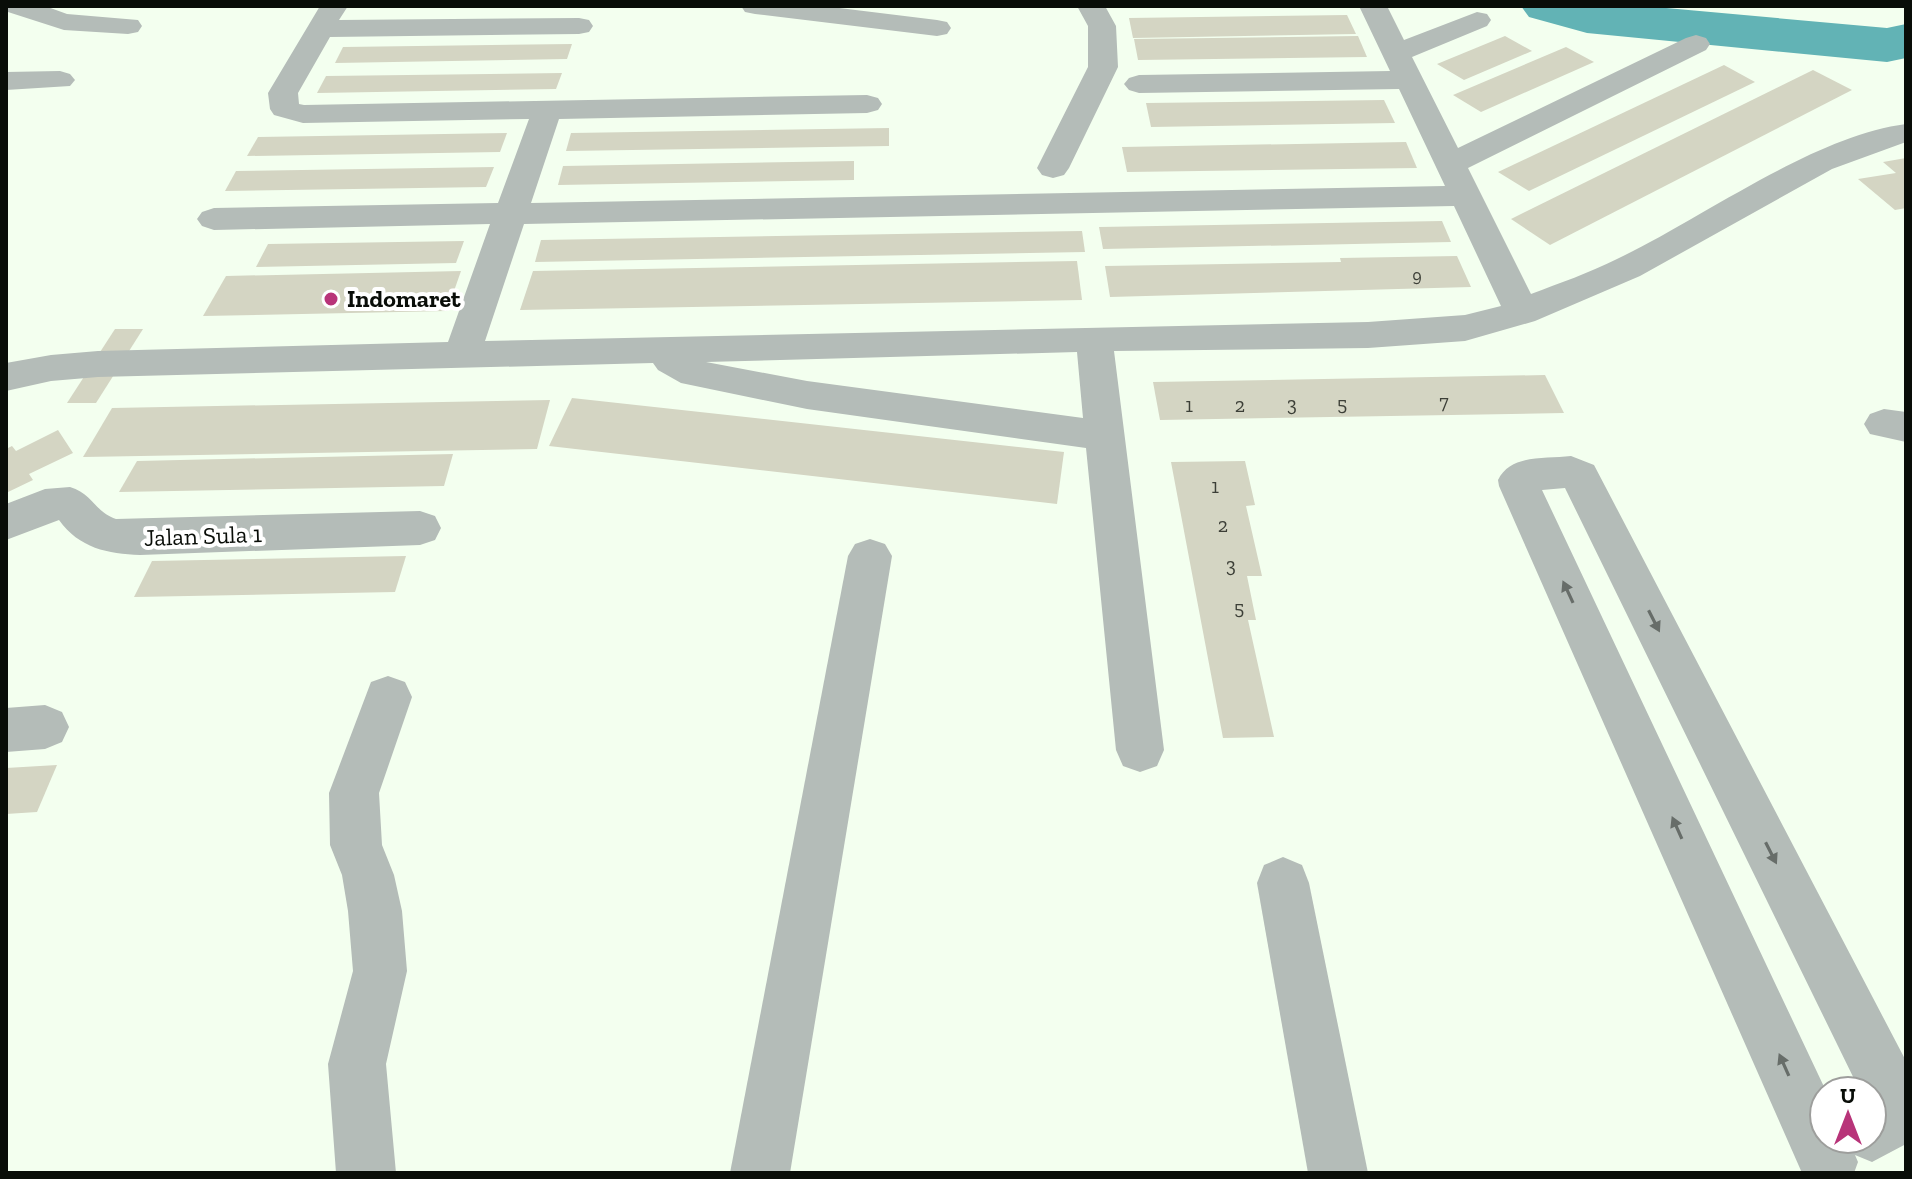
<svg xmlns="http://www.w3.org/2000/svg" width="1912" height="1179" viewBox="0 0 1912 1179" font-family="'Zilla Slab',serif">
<rect width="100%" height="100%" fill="#f3ffef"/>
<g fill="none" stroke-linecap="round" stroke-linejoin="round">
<!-- river -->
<path fill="#62b3b5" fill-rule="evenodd" d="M 1521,6 L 1644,6 L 1887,28 L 1906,24 L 1906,58 L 1887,62 L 1587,33 L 1529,17 Z"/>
</g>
<!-- building -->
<g fill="#d4d5c3">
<path d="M 1347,15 L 1356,34 L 1133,38 L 1129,18 Z"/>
<path d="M 1358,36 L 1367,57 L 1138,60 L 1134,39 Z"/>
<path d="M 1505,36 L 1532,51 L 1464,80 L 1437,64 Z"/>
<path d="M 572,44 L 567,59 L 335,63 L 343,47 Z"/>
<path d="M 1566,47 L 1594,62 L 1481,112 L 1453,95 Z"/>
<path d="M 1724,65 L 1755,82 L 1529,191 L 1498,172 Z"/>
<path d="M 1813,70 L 1852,90 L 1550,245 L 1511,219 Z"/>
<path d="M 562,73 L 556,89 L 317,93 L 326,76 Z"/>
<path d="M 1384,100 L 1395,123 L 1151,127 L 1146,103 Z"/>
<path d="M 889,128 L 889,146 L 566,151 L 571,133 Z"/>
<path d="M 507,133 L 500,152 L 247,156 L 258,137 Z"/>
<path d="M 1406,142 L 1417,168 L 1127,172 L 1122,147 Z"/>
<path d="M 1906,158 L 1906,208 L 1895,210 L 1858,179 L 1896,173 L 1883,162 Z"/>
<path d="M 854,161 L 854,180 L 558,185 L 563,166 Z"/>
<path d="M 494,167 L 486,187 L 225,191 L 236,171 Z"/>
<path d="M 1442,221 L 1451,242 L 1103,249 L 1099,227 Z"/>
<path d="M 1082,231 L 1085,252 L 535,262 L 541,240 Z"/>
<path d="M 464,241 L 456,263 L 256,267 L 268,244 Z"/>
<path d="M 1457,256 L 1471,287 L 1110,297 L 1105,266 L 1341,262 L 1340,258 Z"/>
<path d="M 1077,261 L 1082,300 L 520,310 L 533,271 Z"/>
<path d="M 461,271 L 447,311 L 203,316 L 226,276 Z"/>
<path d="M 115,329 L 143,329 L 96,403 L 67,403 Z"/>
<path d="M 1545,375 L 1564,413 L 1160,420 L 1153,382 Z"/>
<path d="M 572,398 L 1064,452 L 1057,504 L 549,446 Z"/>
<path d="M 550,400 L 537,449 L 83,457 L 112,408 Z"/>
<path d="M 58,430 L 73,453 L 29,474 L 33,480 L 6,493 L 6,449 L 12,446 L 16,451 Z"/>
<path d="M 453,454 L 444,486 L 119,492 L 137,461 Z"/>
<path d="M 1245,461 L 1255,505 L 1246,506 L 1262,576 L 1247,576 L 1256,620 L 1248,620 L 1274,737 L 1223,738 L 1171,462 Z"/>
<path d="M 406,556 L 395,592 L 134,597 L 152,561 Z"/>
<path d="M 57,765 L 37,812 L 6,814 L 6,768 Z"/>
</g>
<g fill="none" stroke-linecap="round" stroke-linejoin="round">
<!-- minor -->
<g fill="#b4bcb8" fill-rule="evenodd">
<path d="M 6,6 L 45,6 L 67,14 L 138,20 L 142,26 L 138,32 L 128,34 L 64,30 L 8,12 Z"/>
<path d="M 320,6 L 348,6 L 339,20 L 579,18 L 589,20 L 593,26 L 589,32 L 579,34 L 330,37 L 298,93 L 299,104 L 304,105 L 867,95 L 878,98 L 882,104 L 878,110 L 867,113 L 559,119 L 531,203 L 1445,186 L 1399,89 L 1139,93 L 1129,90 L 1124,84 L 1129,78 L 1139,75 L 1390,71 L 1359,6 L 1387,6 L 1404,40 L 1477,12 L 1487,14 L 1491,20 L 1487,26 L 1412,57 L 1458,148 L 1686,38 L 1696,35 L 1706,38 L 1710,44 L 1706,50 L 1468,168 L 1531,294 C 1560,283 1589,273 1617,259 C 1703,218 1813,136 1906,124 L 1906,142 L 1832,169 L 1640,276 L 1535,321 L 1465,341 L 1368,348 L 1114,351 L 1164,750 L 1157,766 L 1140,772 L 1123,766 L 1116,750 L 1086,448 L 807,409 L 681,383 L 658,370 L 653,363 L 98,377 L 51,381 L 6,391 L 6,363 L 51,355 L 98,351 L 448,342 L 490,224 L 214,230 L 202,226 L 197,219 L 202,212 L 214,208 L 498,203 L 529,119 L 303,123 L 274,115 L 270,109 L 268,93 ZM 1454,206 L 1501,306 L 1465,315 L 1368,322 L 485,341 L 524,224 ZM 1077,352 L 1083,418 L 807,381 L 706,362 Z"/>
<path d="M 741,6 L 823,6 L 937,20 L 947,22 L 951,28 L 947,34 L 937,36 L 755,14 L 745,12 Z"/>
<path d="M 1077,6 L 1105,6 L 1116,26 L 1118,67 L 1069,168 L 1064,175 L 1053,178 L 1042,175 L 1037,168 L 1088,67 L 1088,26 Z"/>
<path d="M 60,71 L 70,74 L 75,80 L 70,86 L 6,90 L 6,72 Z"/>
<path d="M 1884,409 L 1906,412 L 1906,442 L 1870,434 L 1864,424 L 1870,414 Z"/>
<path d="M 1571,456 L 1594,465 L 1906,1061 L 1906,1144 L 1872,1162 L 1855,1155 L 1858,1162 L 1854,1173 L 1802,1173 L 1499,486 L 1498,480 C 1511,454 1545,459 1571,456 ZM 1565,488 L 1860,1091 L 1872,1091 L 1872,1139 L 1824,1139 L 1826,1091 L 1542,490 Z"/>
<path d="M 70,487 C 93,494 95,512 116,519 L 420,511 L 435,516 L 441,528 L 435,540 L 420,545 L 140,555 C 108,554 79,548 59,520 L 6,540 L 6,504 L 45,489 Z"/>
<path d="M 870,539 L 885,544 L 892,556 L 790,1173 L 730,1173 L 848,556 L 855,544 Z"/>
<path d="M 388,676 L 405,682 L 412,697 L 379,793 L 382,845 L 394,875 L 402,911 L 407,971 L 386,1064 L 396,1173 L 336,1173 L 328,1064 L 353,971 L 348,911 L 342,875 L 330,845 L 329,793 L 371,682 Z"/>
<path d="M 45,705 L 62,712 L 69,727 L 62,742 L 45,749 L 6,752 L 6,708 Z"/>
<path d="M 1283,857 L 1302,865 L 1309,883 L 1368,1173 L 1308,1173 L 1257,883 L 1264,865 Z"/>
</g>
</g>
<!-- one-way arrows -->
<defs><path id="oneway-solid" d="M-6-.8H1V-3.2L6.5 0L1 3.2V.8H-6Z" transform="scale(2)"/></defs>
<g fill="#676d69">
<use href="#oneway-solid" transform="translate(1568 592) rotate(-115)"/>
<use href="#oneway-solid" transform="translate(1654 621) rotate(63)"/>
<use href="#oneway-solid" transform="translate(1677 828) rotate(-114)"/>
<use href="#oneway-solid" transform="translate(1771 853) rotate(63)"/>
<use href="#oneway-solid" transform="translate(1784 1065) rotate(-114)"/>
</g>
<!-- markers -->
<circle fill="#b83479" stroke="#fff" stroke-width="3" cx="331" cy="299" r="8"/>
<g text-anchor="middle" stroke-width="8" stroke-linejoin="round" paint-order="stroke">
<!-- far-number labels -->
<g font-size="18" fill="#3c3f37">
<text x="1417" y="282">9</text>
</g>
<!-- number labels -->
<g font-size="20" fill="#3c3f37">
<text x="1444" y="409">7</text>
<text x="1292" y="411">3</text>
<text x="1342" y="411">5</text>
<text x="1189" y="412">1</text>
<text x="1240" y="412">2</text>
<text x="1215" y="493">1</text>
<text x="1223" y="532">2</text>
<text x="1231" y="572">3</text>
<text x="1239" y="615">5</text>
</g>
<!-- poi labels -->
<g font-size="24" font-weight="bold" fill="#090d08" stroke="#fff" text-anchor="start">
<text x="347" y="307">Indomaret</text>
</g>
<!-- street labels -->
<g font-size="24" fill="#090d08" stroke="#fff">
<text transform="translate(203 536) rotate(-2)" y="8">Jalan Sula 1</text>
</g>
</g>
<!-- border -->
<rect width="1912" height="1179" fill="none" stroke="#090d08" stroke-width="16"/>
<!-- north arrow -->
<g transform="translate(1848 1115)"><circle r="38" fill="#ffffff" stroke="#9d9e9c" stroke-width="2"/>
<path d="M0-6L14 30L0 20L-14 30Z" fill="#b83479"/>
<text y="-12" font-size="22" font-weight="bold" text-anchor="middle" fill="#090d08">U</text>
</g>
</svg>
